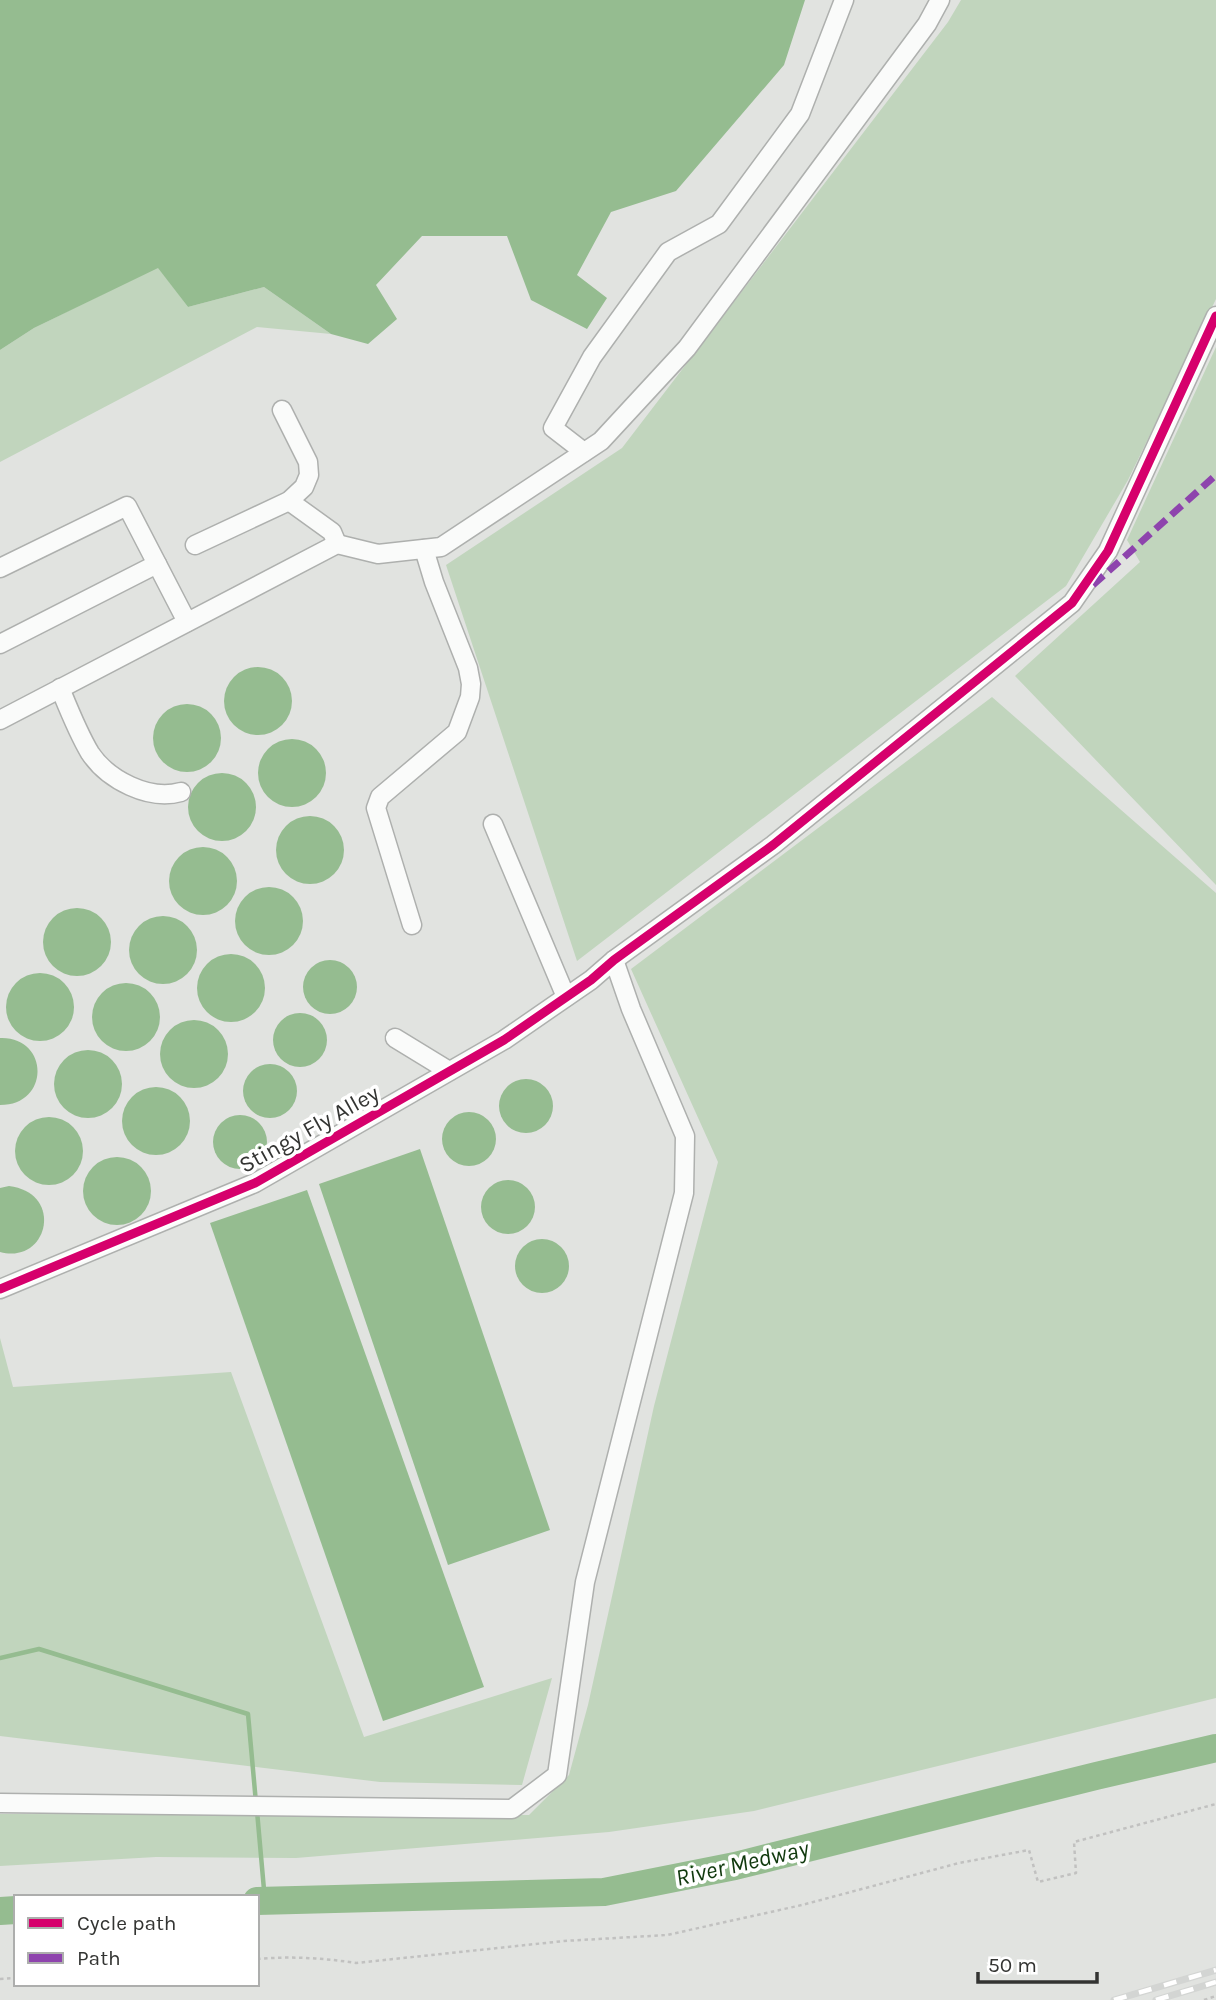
<svg xmlns="http://www.w3.org/2000/svg" width="1216" height="2000" viewBox="0 0 1216 2000" font-family="Karla,sans-serif">
<style>
.green{fill:#c1d5bd}
.water{fill:#95bc90}
.lines{fill:none;stroke-linecap:round;stroke-linejoin:round}
.stream{stroke:#95bc90;stroke-width:4.5}
.river{stroke:#95bc90;stroke-width:28}
.minor-casing{stroke:#aeb0ae;stroke-width:21}
.path{stroke:#c1c1c0;stroke-width:2.5;stroke-dasharray:3.5 3.5;stroke-linecap:butt}
.minor{stroke:#fafbfa;stroke-width:18}
.rail-casing{stroke:#d3d5d3;stroke-width:7}
.rail{stroke:#fff;stroke-width:4.5;stroke-dasharray:13;stroke-linecap:butt}
.quiet{stroke:#8e44ad;stroke-width:7;stroke-dasharray:14 7;stroke-linecap:butt}
.cycleway-casing{stroke:#fff;stroke-width:13}
.cycleway{stroke:#d6006c;stroke-width:9}
.labels{text-anchor:middle;dominant-baseline:central;stroke-width:7;stroke-linejoin:round;paint-order:stroke}
.street-label{font-size:23px;fill:#333432;stroke:#fff}
.water-label{font-size:24px;font-style:italic;fill:#11390e;stroke:#fff}
</style>
<rect width="100%" height="100%" fill="#e1e3e0"/>
<!-- green -->
<g class="green">
<polygon points="961,0 1216,0 1216,299 1128,480 1066,586 577,961 446,565 622,448 948,22"/>
<polygon points="158,267 188,307 264,287 331,334 257,327 0,462 0,350 34,328"/>
<polygon points="1216,347 1216,885 1015,676 1140,562 1127,540"/>
<polygon points="992,697 1216,893 1216,1698 754,1811 609,1832 296,1858 156,1857 0,1866 0,1814 529,1815 569,1775 588,1705 654,1406 718,1162 631,969"/>
<polygon points="0,1338 13,1387 231,1372 364,1737 552,1678 522,1785 380,1782 0,1736"/>
</g>
<!-- water -->
<g class="water">
<polygon points="0,0 805,0 784,65 676,191 611,212 577,275 607,298 587,329 531,300 507,236 422,236 376,285 397,319 368,344 331,334 264,287 188,307 158,268 34,328 0,350"/>
<circle cx="258" cy="701" r="34"/>
<circle cx="187" cy="738" r="34"/>
<circle cx="292" cy="773" r="34"/>
<circle cx="222" cy="807" r="34"/>
<circle cx="310" cy="850" r="34"/>
<circle cx="203" cy="881" r="34"/>
<circle cx="269" cy="921" r="34"/>
<circle cx="77" cy="942" r="34"/>
<circle cx="163" cy="950" r="34"/>
<circle cx="231" cy="988" r="34"/>
<circle cx="330" cy="987" r="27"/>
<circle cx="40" cy="1007" r="34"/>
<circle cx="126" cy="1017" r="34"/>
<circle cx="300" cy="1040" r="27"/>
<circle cx="194" cy="1054" r="34"/>
<path d="M0 1038C49 1036 51 1105 0 1105Z"/>
<circle cx="88" cy="1084" r="34"/>
<circle cx="270" cy="1091" r="27"/>
<circle cx="526" cy="1106" r="27"/>
<circle cx="156" cy="1121" r="34"/>
<circle cx="469" cy="1139" r="27"/>
<circle cx="240" cy="1142" r="27"/>
<circle cx="49" cy="1151" r="34"/>
<polygon points="420,1149 550,1530 448,1565 319,1184"/>
<circle cx="117" cy="1191" r="34"/>
<circle cx="508" cy="1207" r="27"/>
<path d="M9 1186C65 1193 48 1265 0 1252V1188Z"/>
<polygon points="307,1190 484,1687 383,1721 210,1223"/>
<circle cx="542" cy="1266" r="27"/>
</g>
<g class="lines">
<!-- stream -->
<g class="stream">
<polyline points="0,1658 39,1649 248,1714 256,1803"/>
<polyline points="257,1811 265,1901"/>
</g>
<!-- river -->
<g class="river">
<polyline points="257,1901 604,1892 735,1866 1096,1776 1216,1748"/>
<polyline points="0,1911 16,1910"/>
</g>
<defs>
<g id="minor">
<polyline points="584,452 553,428 592,357 668,252 719,224 800,114 844,0"/>
<polyline points="289,501 332,532 337,544"/>
<polyline points="195,545 289,501 304,487 309,475 308,462 282,410"/>
<polyline points="0,568 127,506 187,622"/>
<polyline points="0,644 157,564"/>
<path d="M60 688C69 710 78 733 90 753 108 780 149 801 181 792"/>
<polyline points="0,720 337,544 378,554 441,547 601,441 687,348 927,24 940,0"/>
<polyline points="493,824 566,997"/>
<polyline points="412,925 376,808 380,797 457,732 470,697 471,684 468,668 434,582 424,549"/>
<polyline points="395,1038 449,1071"/>
<polyline points="0,1289 255,1183 504,1040 591,980 614,960 773,845 1072,603 1108,551 1216,316"/>
<polyline points="0,1803 512,1809 557,1775 585,1582 684,1193 685,1136 631,1009 614,960"/>
</g>
</defs>
<!-- minor casing -->
<use href="#minor" class="minor-casing"/>
<!-- path -->
<g class="path">
<path d="M257 1959C291 1956 323 1958 356 1963L564 1941 667 1935 802 1905 959 1863 1029 1850 1038 1882 1076 1873 1074 1842 1216 1804"/>
<polyline points="0,1979 16,1978"/>
<polyline points="1204,2000 1216,1996"/>
</g>
<!-- minor -->
<use href="#minor" class="minor"/>
<defs>
<g id="rail">
<polyline points="1114,2000 1216,1970"/>
<polyline points="1156,2000 1216,1982"/>
</g>
</defs>
<!-- rail casing -->
<use href="#rail" class="rail-casing"/>
<!-- rail -->
<use href="#rail" class="rail"/>
<!-- quiet -->
<polyline class="quiet" points="1093,585 1216,475"/>
<defs>
<polyline id="cycleway" points="0,1289 255,1183 504,1040 591,980 614,960 773,845 1072,603 1108,551 1216,316"/>
</defs>
<!-- cycleway casing -->
<use href="#cycleway" class="cycleway-casing"/>
<!-- cycleway -->
<use href="#cycleway" class="cycleway"/>
</g>
<g class="labels">
<!-- street labels -->
<g class="street-label">
<text transform="translate(309 1129) rotate(-29)">Stingy Fly Alley</text>
</g>
<!-- water labels -->
<g class="water-label">
<text transform="translate(742 1863) rotate(-13)">River Medway</text>
</g>
</g>
<!-- legend -->
<rect x="14" y="1895" width="245" height="91" fill="#ffffff" stroke="#adaead" stroke-width="2"/>
<rect x="28" y="1918" width="35" height="10" fill="#d6006c" stroke="#adaead" stroke-width="2"/>
<text x="77" y="1930" font-size="21" fill="#333432">Cycle path</text>
<rect x="28" y="1953" width="35" height="10" fill="#8e44ad" stroke="#adaead" stroke-width="2"/>
<text x="77" y="1965" font-size="21" fill="#333432">Path</text>
<!-- scale -->
<path d="M978 1972v10h119v-10" fill="none" stroke="#333432" stroke-width="3.5"/>
<text x="988" y="1972" font-size="21" fill="#333432" stroke="#ffffff" stroke-width="5" paint-order="stroke">50 m</text>
</svg>
